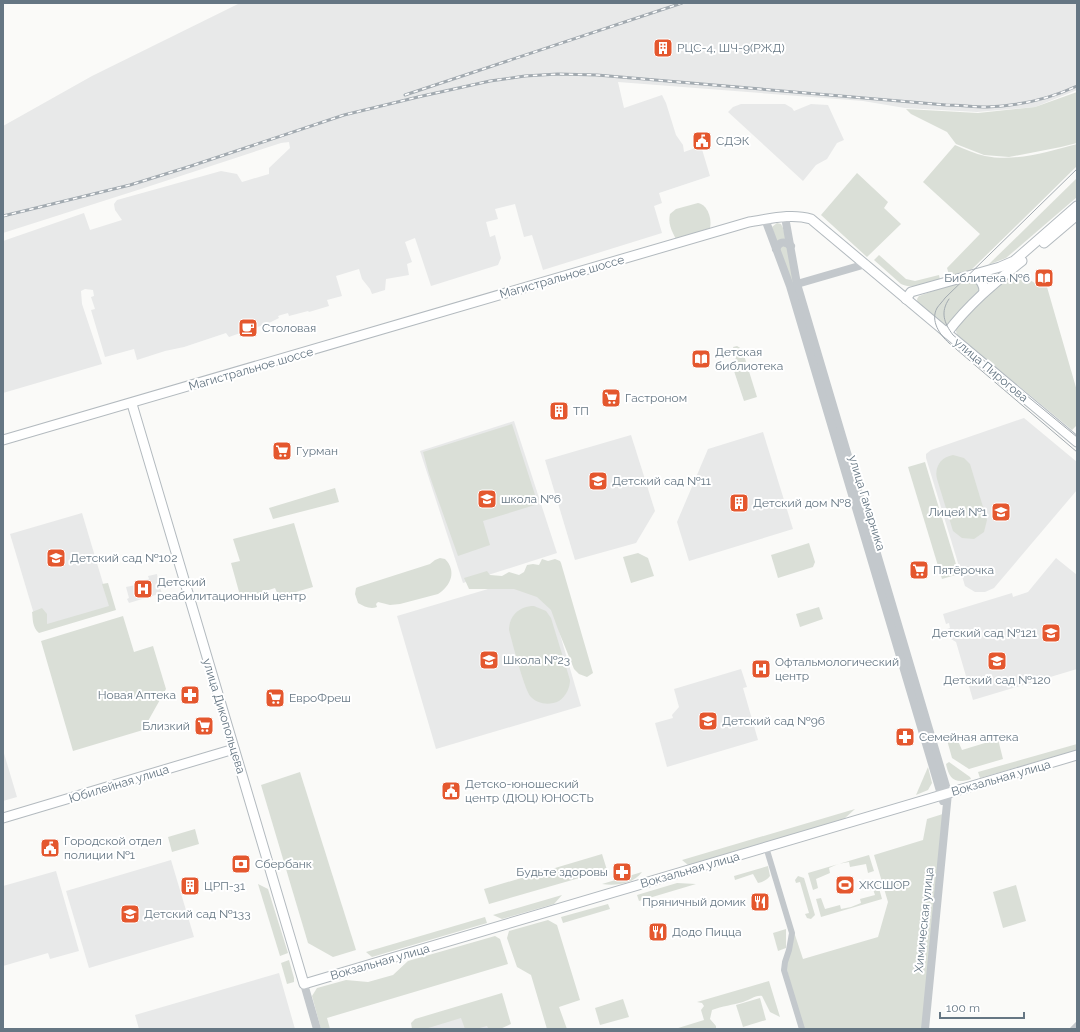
<svg xmlns="http://www.w3.org/2000/svg" width="1080" height="1032" viewBox="0 0 1080 1032" font-family="Raleway,sans-serif">
<style>
.built{fill:#e8e9e9}
.green{fill:#dadfd7}
.lines{fill:none;stroke-linecap:round;stroke-linejoin:round}
.secondary-casing{stroke:#b3babf;stroke-width:11}
.minor{stroke:#c3c8cc;stroke-width:6}
.tertiary{stroke:#c3c8cc;stroke-width:8}
.secondary{stroke:#fff;stroke-width:9}
.tram{stroke:#a2aab0;stroke-width:1}
.rail-casing{stroke:#a2aab0;stroke-width:3}
.rail{stroke:#fff;stroke-width:1.5;stroke-dasharray:4.5;stroke-linecap:butt}
.labels{text-anchor:middle;dominant-baseline:central;stroke-width:4;stroke-linejoin:round;paint-order:stroke}
.poi-label{font-size:12px;fill:#657683;stroke:#fff;text-anchor:start}
.street-label{font-size:12px;fill:#657683;stroke:#fff}
</style>
<rect width="100%" height="100%" fill="#fafaf8"/>
<!-- built -->
<g class="built">
<polygon points="240,3 1077,3 1077,90 1035,107 977,112 905,108 863,101 618,82 624,108 662,95 666,103 676,135 683,145 684,152 701,146 710,176 659,193 662,203 654,206 662,233 543,270 532,235 524,237 515,204 495,209 498,219 486,222 490,237 495,235 501,258 498,265 431,286 415,238 405,242 412,262 407,264 409,275 386,279 385,290 372,294 370,289 362,279 359,269 336,276 342,296 327,300 329,306 309,312 308,311 289,316 288,313 281,315 278,316 279,318 269,323 229,337 226,333 184,347 165,351 137,360 134,349 105,357 91,310 95,309 91,297 94,296 93,290 85,289 81,291 82,304 102,364 3,393 3,241 84,213 90,230 122,220 115,210 114,204 117,200 221,171 237,174 242,182 269,174 269,168 290,148 289,142 281,143 144,188 3,233 3,126 92,76"/>
<polygon points="741,104 785,104 792,108 794,111 811,104 828,105 844,140 837,143 827,159 816,165 803,181 728,112 733,107"/>
<polygon points="1024,418 1077,462 1077,490 994,588 985,592 975,592 965,586 926,458 926,454 931,450"/>
<polygon points="514,421 557,553 463,583 420,451"/>
<polygon points="763,432 793,529 689,561 677,522 708,449"/>
<polygon points="631,435 655,511 636,543 575,560 545,460"/>
<polygon points="82,513 111,610 39,631 10,534"/>
<polygon points="1056,558 1077,575 1077,669 973,700 956,642 951,639 947,629 950,628 949,623 946,624 943,614 1012,593 1013,597 1028,592"/>
<polygon points="542,573 581,706 436,749 397,616"/>
<polygon points="157,574 158,580 157,581 162,593 129,603 127,599 129,598 126,587 145,583 144,580 149,579 148,576"/>
<polygon points="741,669 747,687 743,688 758,740 667,767 655,723 673,718 672,715 679,707 674,689"/>
<polygon points="3,750 17,797 3,801"/>
<polygon points="171,860 194,937 89,968 66,891"/>
<polygon points="56,871 79,951 50,959 48,953 3,966 3,886"/>
<polygon points="279,973 295,1029 139,1029 135,1015"/>
<polygon points="483,1011 488,1029 421,1029"/>
</g>
<!-- green -->
<g class="green">
<polygon points="1077,92 1077,143 1061,147 1009,157 984,155 956,144 947,132 911,114 906,109 978,113 1035,107"/>
<path d="M1077 144V166L967 274 950 278 947 268 980 234 923 182 955 145C965 149 975 154 985 156 1015 162 1047 152 1077 144Z"/>
<polygon points="857,173 888,202 884,208 901,224 867,257 821,215"/>
<polygon points="1077,178 1077,197 1006,258 988,265"/>
<path d="M698 203C708 205 712 219 710 228L676 239C671 230 668 223 670 214L676 209Z"/>
<polygon points="777,223 781,224 783,228 840,438 772,227"/>
<path d="M879 255 906 279 915 281 939 275 940 280C927 283 913 290 901 284L874 260Z"/>
<polygon points="1016,272 1040,286 1047,287 1077,391 1077,425 1072,430 957,335 955,327 961,319 1012,273"/>
<polygon points="971,281 974,282 979,286 978,292 951,323 947,325 942,325 918,305 917,299 919,296 958,282"/>
<polygon points="737,346 742,349 757,397 744,401 733,368 736,357 733,347"/>
<polygon points="512,424 538,504 483,521 490,545 458,556 429,474 423,452"/>
<path d="M953 455 964 458 970 464 987 520 984 532 974 539 962 538 953 531 937 479C934 467 941 457 953 455Z"/>
<polygon points="925,462 959,574 942,579 908,467"/>
<polygon points="335,488 339,502 273,519 269,508"/>
<polygon points="294,523 313,587 279,597 275,588 241,599 231,563 240,561 233,539"/>
<polygon points="809,543 815,562 813,567 778,578 771,555"/>
<polygon points="638,553 648,558 654,576 631,583 623,557"/>
<path d="M440 558 445 559C457 571 451 586 438 594L400 604 390 605 378 602 376 604 377 607C370 610 364 606 358 603L355 594 356 588 358 587 430 564 435 560Z"/>
<polygon points="542,559 548,561 555,559 560,561 561,563 593,673 587,677 579,674 574,669 559,632 551,610 537,597 514,589 469,589 464,578 487,571 490,575 502,576 509,572 519,575 524,572 527,565 533,564 539,565"/>
<path d="M108 583 116 610 39 633C32 627 33 619 32 612L42 608 47 614V624L109 606 102 584Z"/>
<path d="M534 606 546 611 551 618 570 680C570 688 566 696 559 701 549 706 537 704 530 696 524 688 512 642 509 630 509 616 519 606 534 606Z"/>
<polygon points="819,607 823,619 800,627 796,614"/>
<polygon points="123,616 134,652 153,646 166,689 143,730 73,751 41,641"/>
<polygon points="961,736 962,740 958,741 962,750 998,739 1003,759 969,769 952,758 947,740"/>
<polygon points="1077,744 1077,750 980,778 978,772"/>
<path d="M949 762 970 777 971 779C956 784 949 780 946 764Z"/>
<polygon points="928,767 932,783 928,790 916,795"/>
<polygon points="300,772 356,950 333,957 308,943 261,785"/>
<polygon points="855,809 844,819 688,865 682,860"/>
<polygon points="946,813 925,1029 802,1029 785,962 794,932 803,959 878,937 888,902 874,855 923,840 927,819"/>
<polygon points="195,829 199,844 172,852 168,837"/>
<polygon points="602,854 607,870 489,904 484,889"/>
<polygon points="869,855 874,871 868,873 866,864 850,867 849,862 838,864 829,868 830,873 816,879 818,888 813,890 808,873"/>
<path d="M768 866 770 876C767 880 763 882 758 883L753 874 735 880 734 876Z"/>
<path d="M642 872C633 884 616 886 602 884Z"/>
<polygon points="798,876 804,878 815,915 811,919 807,918 805,914 809,913 800,882 796,883 795,880"/>
<polygon points="877,881 882,899 821,917 816,899 821,898 825,909 840,905 841,909 851,907 861,903 860,899 875,895 871,883"/>
<polygon points="677,883 696,884 639,901 637,895"/>
<polygon points="258,884 268,889 288,953 280,956"/>
<polygon points="1016,885 1026,921 1003,928 993,892"/>
<polygon points="562,895 554,904 502,919 493,915"/>
<polygon points="608,904 610,909 563,923 561,917"/>
<polygon points="485,917 487,923 372,957 366,952"/>
<polygon points="548,920 557,925 580,1000 559,1007 567,1029 547,1029 531,975 517,967 507,938 509,931"/>
<polygon points="786,929 786,948 778,951 773,933"/>
<polygon points="495,936 500,939 508,964 327,1018 330,1029 321,1029 312,996 317,988 346,980 368,982 393,975 408,961"/>
<polygon points="289,960 294,978 294,982 287,984 281,963"/>
<path d="M769 981 780 1017 770 1012 762 996C755 995 750 1000 743 1002 733 1005 722 1006 712 1010L710 1019 716 1026V1029H675L704 1020 701 1010 704 1006 702 1003 697 1002Z"/>
<polygon points="502,993 511,1024 500,1029 488,1029 487,1026 476,1029 465,1029 461,1018 425,1029 412,1029 411,1023 415,1019"/>
<polygon points="760,998 766,1020 743,1027 736,1005"/>
<polygon points="623,999 629,1017 600,1025 595,1008"/>
</g>
<g class="lines">
<defs>
<g id="secondary">
<polyline points="1044,243 1077,215"/>
<path d="M973 275C981 280 984 284 984 292"/>
<polyline points="906,299 911,292 1000,267 1014,261 1077,206"/>
<path d="M947 333C968 305 994 283 1022 261"/>
<polyline points="132,404 304,984 1077,755"/>
<path d="M3 440 749 222C770 219 791 213 811 219L1077 442"/>
<polyline points="3,818 234,749"/>
</g>
</defs>
<!-- secondary casing -->
<use href="#secondary" class="secondary-casing"/>
<!-- minor -->
<g class="minor">
<polyline points="766,847 792,933 789,950 785,962 784,970 802,1029"/>
<polyline points="1073,1029 1077,1025"/>
</g>
<!-- tertiary -->
<g class="tertiary">
<polyline points="785,217 797,284 948,793 925,1029"/>
<polyline points="765,219 790,286 943,801"/>
<path d="M776 249C779 242 784 240 791 246"/>
<polyline points="797,284 866,264"/>
<polyline points="304,984 317,1029"/>
</g>
<!-- secondary -->
<use href="#secondary" class="secondary"/>
<!-- tram -->
<g class="tram">
<path d="M1077 169 945 298C943 301 939 305 937 308 930 321 940 335 949 343L1077 452"/>
<path d="M949 299C940 312 944 323 953 335L1077 437"/>
</g>
<defs>
<g id="rail">
<polyline points="405,95 682,3"/>
<path d="M3 216 130 185 188 167 344 115 418 97 490 81 525 76 558 74 597 75 946 105C960 105 973 107 987 107 1018 106 1049 99 1077 86"/>
</g>
</defs>
<!-- rail casing -->
<use href="#rail" class="rail-casing"/>
<!-- rail -->
<use href="#rail" class="rail"/>
</g>
<!-- icons -->
<defs>
<symbol id="building-square" viewBox="-11 -11 22 22"><rect x="-9" y="-9" width="18" height="18" rx="4" fill="#e4572e" stroke="#fff"/><path d="M-4-6H4V6H1V3H-1V6H-4ZM-2.5-4.3h1.7v1.8h-1.7ZM.8-4.3h1.7v1.8H.8ZM-2.5-1h1.7V.8h-1.7ZM.8-1h1.7V.8H.8Z" fill="#fff"/></symbol>
<symbol id="civic-square" viewBox="-11 -11 22 22"><rect x="-9" y="-9" width="18" height="18" rx="4" fill="#e4572e" stroke="#fff"/><path d="M-.6-6.5H3V-4.5H.6V-3L4-1V1h2V6H-6V1h2V-1L-.6-3ZM-1.2 2.5V6h2.4V2.5Z" fill="#fff"/></symbol>
<symbol id="library-square" viewBox="-11 -11 22 22"><rect x="-9" y="-9" width="18" height="18" rx="4" fill="#e4572e" stroke="#fff"/><path d="M-6-4Q-3-5.5-.7-3.5V5Q-3 3-6 4ZM6-4Q3-5.5 .7-3.5V5Q3 3 6 4Z" fill="#fff"/></symbol>
<symbol id="cafe-square" viewBox="-11 -11 22 22"><rect x="-9" y="-9" width="18" height="18" rx="4" fill="#e4572e" stroke="#fff"/><path d="M-5.5-4.5H6V0H3Q3 3.5 0 3.5H-2.5Q-5.5 3.5-5.5 0ZM3-3.2v2h1.7v-2ZM-6 4.5H4V6H-6Z" fill="#fff"/></symbol>
<symbol id="supermarket-square" viewBox="-11 -11 22 22"><rect x="-9" y="-9" width="18" height="18" rx="4" fill="#e4572e" stroke="#fff"/><path d="M-6-5.5h2.5l.6 2H6L4.5 2H-2.5L-4.4-4H-6ZM-1.5 3.2a1.3 1.3 0 1 0 .1 0ZM3 3.2a1.3 1.3 0 1 0 .1 0Z" fill="#fff"/></symbol>
<symbol id="school-square" viewBox="-11 -11 22 22"><rect x="-9" y="-9" width="18" height="18" rx="4" fill="#e4572e" stroke="#fff"/><path d="M0-5L7-2L0 1L-7-2ZM-4 1L0 2.5L4 1V4Q0 6-4 4Z" fill="#fff"/></symbol>
<symbol id="hospital-square" viewBox="-11 -11 22 22"><rect x="-9" y="-9" width="18" height="18" rx="4" fill="#e4572e" stroke="#fff"/><path d="M-5-5h3v3.5h4V-5h3V5h-3V1.5h-4V5h-3Z" fill="#fff"/></symbol>
<symbol id="pharmacy-square" viewBox="-11 -11 22 22"><rect x="-9" y="-9" width="18" height="18" rx="4" fill="#e4572e" stroke="#fff"/><path d="M-2-6h4v4h4v4h-4v4h-4v-4h-4v-4h4Z" fill="#fff"/></symbol>
<symbol id="bank-square" viewBox="-11 -11 22 22"><rect x="-9" y="-9" width="18" height="18" rx="4" fill="#e4572e" stroke="#fff"/><path d="M-6-4H6V4H-6ZM0-2.3a2.3 2.3 0 1 0 0 4.6a2.3 2.3 0 1 0 0-4.6Z" fill="#fff"/></symbol>
<symbol id="stadium-square" viewBox="-11 -11 22 22"><rect x="-9" y="-9" width="18" height="18" rx="4" fill="#e4572e" stroke="#fff"/><path d="M0-5a6.5 5 0 1 0 0 10a6.5 5 0 1 0 0-10ZM-3.5-1.8h7v3.6h-7Z" fill="#fff"/></symbol>
<symbol id="restaurant-square" viewBox="-11 -11 22 22"><rect x="-9" y="-9" width="18" height="18" rx="4" fill="#e4572e" stroke="#fff"/><path d="M-5-6h1v4h1v-4h1v4h1v-4h1v5L-1.5 .5V6h-2V.5L-5-1ZM5-6V6H3V1.5H1.5Q1.5-4 5-6Z" fill="#fff"/></symbol>
</defs>
<g fill-rule="evenodd">
<use href="#building-square" x="652" y="37" width="22" height="22"/>
<use href="#civic-square" x="691" y="130" width="22" height="22"/>
<use href="#library-square" x="1033" y="267" width="22" height="22"/>
<use href="#cafe-square" x="237" y="317" width="22" height="22"/>
<use href="#library-square" x="690" y="348" width="22" height="22"/>
<use href="#supermarket-square" x="600" y="387" width="22" height="22"/>
<use href="#building-square" x="548" y="400" width="22" height="22"/>
<use href="#supermarket-square" x="271" y="440" width="22" height="22"/>
<use href="#school-square" x="587" y="470" width="22" height="22"/>
<use href="#school-square" x="476" y="488" width="22" height="22"/>
<use href="#building-square" x="728" y="492" width="22" height="22"/>
<use href="#school-square" x="990" y="501" width="22" height="22"/>
<use href="#school-square" x="45" y="547" width="22" height="22"/>
<use href="#supermarket-square" x="908" y="559" width="22" height="22"/>
<use href="#hospital-square" x="132" y="578" width="22" height="22"/>
<use href="#school-square" x="1040" y="622" width="22" height="22"/>
<use href="#school-square" x="478" y="649" width="22" height="22"/>
<use href="#school-square" x="986" y="650" width="22" height="22"/>
<use href="#hospital-square" x="750" y="658" width="22" height="22"/>
<use href="#pharmacy-square" x="179" y="684" width="22" height="22"/>
<use href="#supermarket-square" x="264" y="687" width="22" height="22"/>
<use href="#school-square" x="697" y="710" width="22" height="22"/>
<use href="#supermarket-square" x="193" y="715" width="22" height="22"/>
<use href="#pharmacy-square" x="894" y="726" width="22" height="22"/>
<use href="#civic-square" x="440" y="780" width="22" height="22"/>
<use href="#civic-square" x="39" y="837" width="22" height="22"/>
<use href="#bank-square" x="230" y="853" width="22" height="22"/>
<use href="#pharmacy-square" x="611" y="861" width="22" height="22"/>
<use href="#stadium-square" x="834" y="874" width="22" height="22"/>
<use href="#building-square" x="179" y="875" width="22" height="22"/>
<use href="#restaurant-square" x="749" y="891" width="22" height="22"/>
<use href="#school-square" x="119" y="903" width="22" height="22"/>
<use href="#restaurant-square" x="647" y="921" width="22" height="22"/>
</g>
<g class="labels">
<!-- poi labels -->
<g class="poi-label">
<text x="677" y="48">РЦС-4, ШЧ-9(РЖД)</text>
<text x="716" y="141">СДЭК</text>
<text x="1030" y="278" text-anchor="end">Библитека №6</text>
<text x="262" y="328">Столовая</text>
<text x="715" y="352">Детская<tspan x="715" dy="14">библиотека</tspan></text>
<text x="625" y="398">Гастроном</text>
<text x="573" y="411">ТП</text>
<text x="296" y="451">Гурман</text>
<text x="612" y="481">Детский сад №11</text>
<text x="501" y="499">школа №6</text>
<text x="753" y="503">Детский дом №8</text>
<text x="987" y="512" text-anchor="end">Лицей №1</text>
<text x="70" y="558">Детский сад №102</text>
<text x="933" y="570">Пятёрочка</text>
<text x="157" y="582">Детский<tspan x="157" dy="14">реабилитационный центр</tspan></text>
<text x="1037" y="633" text-anchor="end">Детский сад №121</text>
<text x="503" y="660">Школа №23</text>
<text x="775" y="662">Офтальмологический<tspan x="775" dy="14">центр</tspan></text>
<text x="997" y="680" text-anchor="middle">Детский сад №120</text>
<text x="176" y="695" text-anchor="end">Новая Аптека</text>
<text x="289" y="698">ЕвроФреш</text>
<text x="722" y="721">Детский сад №96</text>
<text x="190" y="726" text-anchor="end">Близкий</text>
<text x="919" y="737">Семейная аптека</text>
<text x="465" y="784">Детско-юношеский<tspan x="465" dy="14">центр (ДЮЦ) ЮНОСТЬ</tspan></text>
<text x="64" y="841">Городской отдел<tspan x="64" dy="14">полиции №1</tspan></text>
<text x="255" y="864">Сбербанк</text>
<text x="608" y="872" text-anchor="end">Будьте здоровы</text>
<text x="859" y="885">ХКСШОР</text>
<text x="204" y="886">ЦРП-31</text>
<text x="746" y="902" text-anchor="end">Пряничный домик</text>
<text x="144" y="914">Детский сад №133</text>
<text x="672" y="932">Додо Пицца</text>
</g>
<!-- street labels -->
<g class="street-label">
<text transform="translate(562 277) rotate(-16)">Магистральное шоссе</text>
<text transform="translate(251 369) rotate(-16)">Магистральное шоссе</text>
<text transform="translate(991 370) rotate(40)">улица Пирогова</text>
<text transform="translate(867 503) rotate(73)">улица Гамарника</text>
<text transform="translate(224 716) rotate(73)">улица Дикопольцева</text>
<text transform="translate(1001 778) rotate(-16)">Вокзальная улица</text>
<text transform="translate(119 784) rotate(-17)">Юбилейная улица</text>
<text transform="translate(690 870) rotate(-16)">Вокзальная улица</text>
<text transform="translate(924 920) rotate(-84)">Химическая улица</text>
<text transform="translate(380 962) rotate(-16)">Вокзальная улица</text>
</g>
</g>
<!-- border -->
<rect width="1080" height="1032" fill="none" stroke="#657683" stroke-width="8"/>
<!-- scale -->
<path d="M940 1012v6h84v-6" fill="none" stroke="#657683" stroke-width="2"/>
<text x="946" y="1012" font-size="12" fill="#657683" stroke="#ffffff" stroke-width="3" paint-order="stroke">100 m</text>
</svg>
